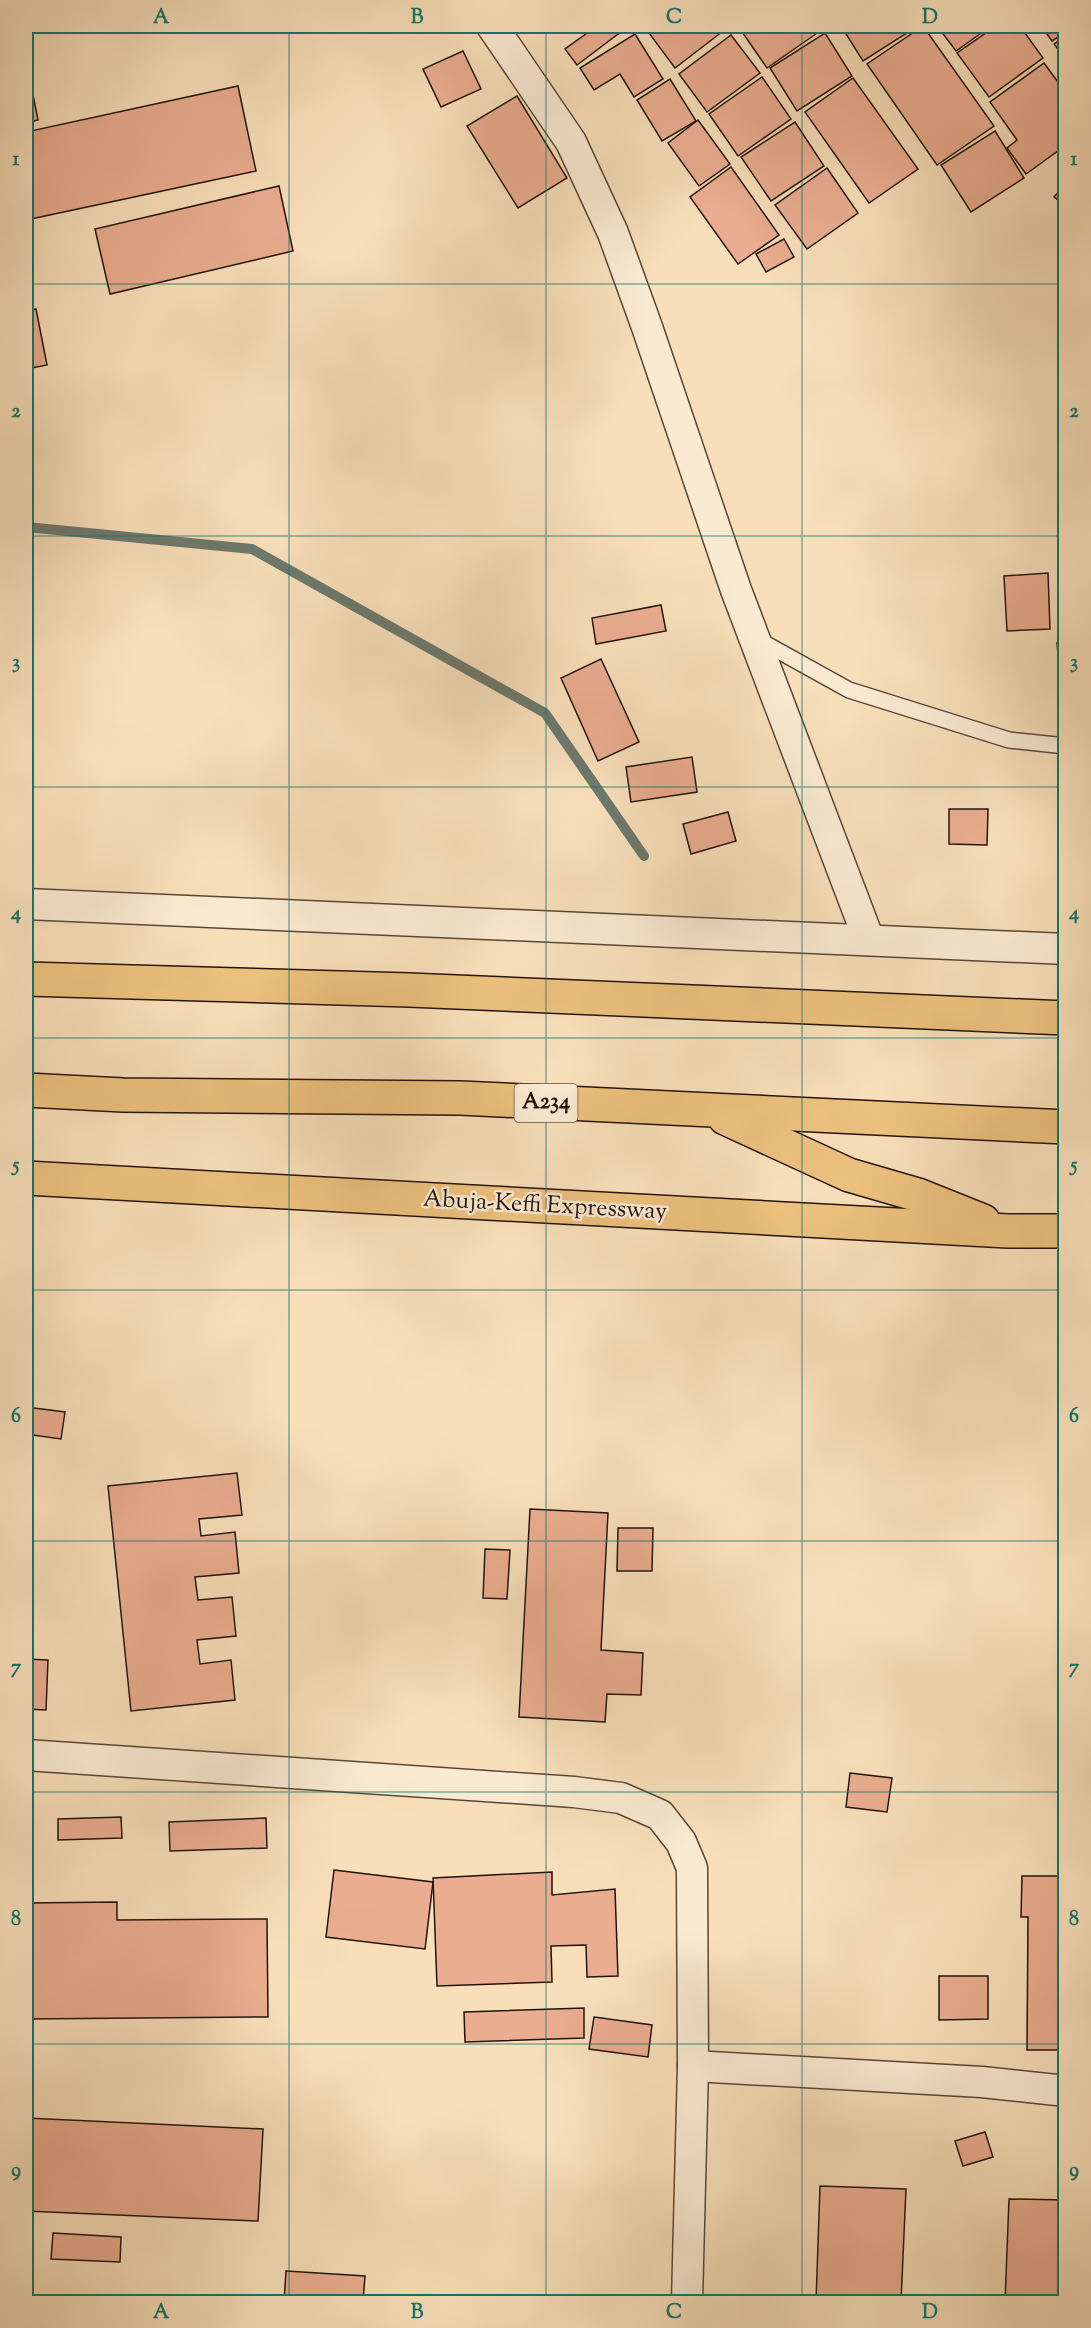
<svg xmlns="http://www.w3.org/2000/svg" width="1091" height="2328" viewBox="0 0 1091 2328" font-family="'Sorts Mill Goudy',serif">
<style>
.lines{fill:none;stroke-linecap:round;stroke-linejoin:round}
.stream{stroke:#6c796d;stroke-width:10}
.building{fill:#eaad90;stroke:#22140d;stroke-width:1.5}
.lane-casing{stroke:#584738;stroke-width:18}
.street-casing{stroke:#584738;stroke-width:33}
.highway-casing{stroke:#22140d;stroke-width:36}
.lane{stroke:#faead2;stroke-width:15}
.street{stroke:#faead2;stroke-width:30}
.highway{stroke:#ecc07d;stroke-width:33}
.grid{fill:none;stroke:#0f766e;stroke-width:1.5;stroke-opacity:0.55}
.labels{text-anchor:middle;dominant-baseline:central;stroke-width:5;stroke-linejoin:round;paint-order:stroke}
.shield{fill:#faead2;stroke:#635448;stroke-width:1.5}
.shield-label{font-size:22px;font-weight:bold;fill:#22140d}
.street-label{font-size:24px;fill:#22140d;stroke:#faead2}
.neatline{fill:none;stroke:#0f766e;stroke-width:2}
.grid-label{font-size:20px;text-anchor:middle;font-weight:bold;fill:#0f766e}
</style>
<rect width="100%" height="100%" fill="#f8dfba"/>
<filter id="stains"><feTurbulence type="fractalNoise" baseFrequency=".00333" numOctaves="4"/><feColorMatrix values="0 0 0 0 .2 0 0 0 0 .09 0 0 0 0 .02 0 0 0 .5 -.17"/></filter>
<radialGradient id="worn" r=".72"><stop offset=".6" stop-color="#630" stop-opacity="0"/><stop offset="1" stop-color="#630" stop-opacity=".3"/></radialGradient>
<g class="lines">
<!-- stream -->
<polyline class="stream" points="26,527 252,549 545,713 644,856"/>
</g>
<!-- building -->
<g class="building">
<polygon points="582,26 625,26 626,28 577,65 565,49 587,33"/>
<polygon points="650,26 725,26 727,28 675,68 646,29"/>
<polygon points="738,26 820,26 823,29 767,68"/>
<polygon points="841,26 918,26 863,61"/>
<polygon points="923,26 994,126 937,165 867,64"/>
<polygon points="937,26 991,26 956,51"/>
<polygon points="996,26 1020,26 1043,58 989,97 957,53"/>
<polygon points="1041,26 1066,26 1066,32 1052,41"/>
<polygon points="825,33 852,76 797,111 770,68"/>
<polygon points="635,34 663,79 634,97 620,74 594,90 580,68"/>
<polygon points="731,35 760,73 707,112 679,74"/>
<polygon points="1066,36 1066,60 1054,44"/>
<polygon points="463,51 481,89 441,107 423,69"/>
<polygon points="26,59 38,120 26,123"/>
<polygon points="1044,63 1066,93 1066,145 1026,174 1007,148 1017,140 990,102"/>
<polygon points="762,77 791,119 738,156 709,114"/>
<polygon points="853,78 918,169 869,203 805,112"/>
<polygon points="670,79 696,121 662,141 637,100"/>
<polygon points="238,86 256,171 26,220 26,132"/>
<polygon points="517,96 567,178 518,208 467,126"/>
<polygon points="698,120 730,164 699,186 668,143"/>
<polygon points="795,122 824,166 771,201 741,157"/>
<polygon points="995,131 1024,178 971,212 941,165"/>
<polygon points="731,167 779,235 738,264 690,197"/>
<polygon points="827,168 858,213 807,249 775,205"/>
<polygon points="1066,184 1066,206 1054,197"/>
<polygon points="279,186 293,251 110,294 95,229"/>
<polygon points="784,239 794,257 766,272 756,254"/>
<polygon points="36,309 47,365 26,369 26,311"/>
<polygon points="1048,573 1050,629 1007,631 1004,576"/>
<polygon points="661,605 666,631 596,644 592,618"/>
<polygon points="1057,643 1066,643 1066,698 1062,698"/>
<polygon points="601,659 639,742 598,761 561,678"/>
<polygon points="692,757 697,792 631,802 626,767"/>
<polygon points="949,809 988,809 987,845 949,844"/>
<polygon points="728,812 736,841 691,854 683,824"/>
<polygon points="26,1407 65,1412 61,1439 26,1434"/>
<polygon points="237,1473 242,1515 199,1519 201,1536 235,1532 239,1573 195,1577 198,1600 232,1597 236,1636 197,1640 200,1664 231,1660 235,1700 131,1711 108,1486"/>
<polygon points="530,1509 608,1513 601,1650 643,1653 641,1695 607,1694 605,1722 519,1717"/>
<polygon points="618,1528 653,1528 652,1571 617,1571"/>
<polygon points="485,1549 510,1550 507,1599 483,1598"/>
<polygon points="26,1659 48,1660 46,1710 26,1709"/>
<polygon points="850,1773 892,1778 887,1812 846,1807"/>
<polygon points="121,1817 122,1838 58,1840 58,1819"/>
<polygon points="266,1818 267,1848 170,1851 169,1822"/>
<polygon points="334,1870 433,1882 425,1949 326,1937"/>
<polygon points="552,1872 552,1895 615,1889 618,1976 587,1977 586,1945 551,1946 552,1982 437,1986 433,1878"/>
<polygon points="1022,1876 1066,1876 1066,2050 1027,2050 1028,1917 1021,1917"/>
<polygon points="117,1902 117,1920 267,1919 268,2017 26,2019 26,1903"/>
<polygon points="939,1976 988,1976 988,2019 939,2020"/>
<polygon points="584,2008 584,2038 465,2042 464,2012"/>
<polygon points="594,2017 652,2025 648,2057 589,2049"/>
<polygon points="26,2118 263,2129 258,2221 26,2211"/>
<polygon points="985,2132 993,2157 963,2166 955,2141"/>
<polygon points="820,2186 906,2189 901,2302 816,2302"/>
<polygon points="1009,2199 1066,2200 1066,2302 1005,2302"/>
<polygon points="53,2233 121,2237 120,2262 51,2259"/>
<polygon points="286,2271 365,2276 363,2302 284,2302"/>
<polygon points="26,2299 53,2300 53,2302 26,2302"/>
</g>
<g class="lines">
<defs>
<polyline id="lane" points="757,639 849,690 1009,740 1066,746"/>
<g id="street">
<polyline points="492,26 571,142 613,233 647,327 736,590 869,940"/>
<polyline points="26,904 1066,949"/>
<polyline points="26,1755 574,1792 621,1798 660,1815 681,1842 692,1868 693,2066 687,2302"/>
<polyline points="693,2066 982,2082 1066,2091"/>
</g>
<g id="highway">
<polyline points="26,979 409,990 1066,1018"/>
<polyline points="26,1090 123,1095 460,1098 1066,1127"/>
<polyline points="725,1118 849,1175 918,1195 983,1221"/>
<polyline points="26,1178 1008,1231 1066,1231"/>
</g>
</defs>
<!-- lane casing -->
<use href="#lane" class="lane-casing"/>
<!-- street casing -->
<use href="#street" class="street-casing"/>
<!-- highway casing -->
<use href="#highway" class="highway-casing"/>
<!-- lane -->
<use href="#lane" class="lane"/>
<!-- street -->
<use href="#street" class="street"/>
<!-- highway -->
<use href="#highway" class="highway"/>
</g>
<!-- grid -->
<path class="grid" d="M289 26V2302M546 26V2302M802 26V2302M26 284H1066M26 536H1066M26 787H1066M26 1038H1066M26 1290H1066M26 1541H1066M26 1792H1066M26 2044H1066"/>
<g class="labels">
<!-- shield labels -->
<rect class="shield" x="514.5" y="1084" width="63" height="38" rx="4.5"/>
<g class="shield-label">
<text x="546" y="1103">A234</text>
</g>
<!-- street labels -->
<g class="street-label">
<text transform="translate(545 1206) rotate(3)">Abuja-Keffi Expressway</text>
</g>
</g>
<!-- margin -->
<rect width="1091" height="2328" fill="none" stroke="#f8dfba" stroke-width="66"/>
<rect x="33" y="33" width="1025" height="2262" class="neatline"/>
<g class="grid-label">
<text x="161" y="23">A</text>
<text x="417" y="23">B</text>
<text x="674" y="23">C</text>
<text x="930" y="23">D</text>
<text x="16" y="165">1</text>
<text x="1074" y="165">1</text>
<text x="16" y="417">2</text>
<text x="1074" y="417">2</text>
<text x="16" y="668">3</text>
<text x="1074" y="668">3</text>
<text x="16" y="919">4</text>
<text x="1074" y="919">4</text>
<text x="16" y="1171">5</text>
<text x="1074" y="1171">5</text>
<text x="16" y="1422">6</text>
<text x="1074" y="1422">6</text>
<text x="16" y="1673">7</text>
<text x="1074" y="1673">7</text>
<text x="16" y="1925">8</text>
<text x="1074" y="1925">8</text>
<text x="16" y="2176">9</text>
<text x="1074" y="2176">9</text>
<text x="161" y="2318">A</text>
<text x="417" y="2318">B</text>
<text x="674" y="2318">C</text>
<text x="930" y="2318">D</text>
</g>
<rect width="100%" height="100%" filter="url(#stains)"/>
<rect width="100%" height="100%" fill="url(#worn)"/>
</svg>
